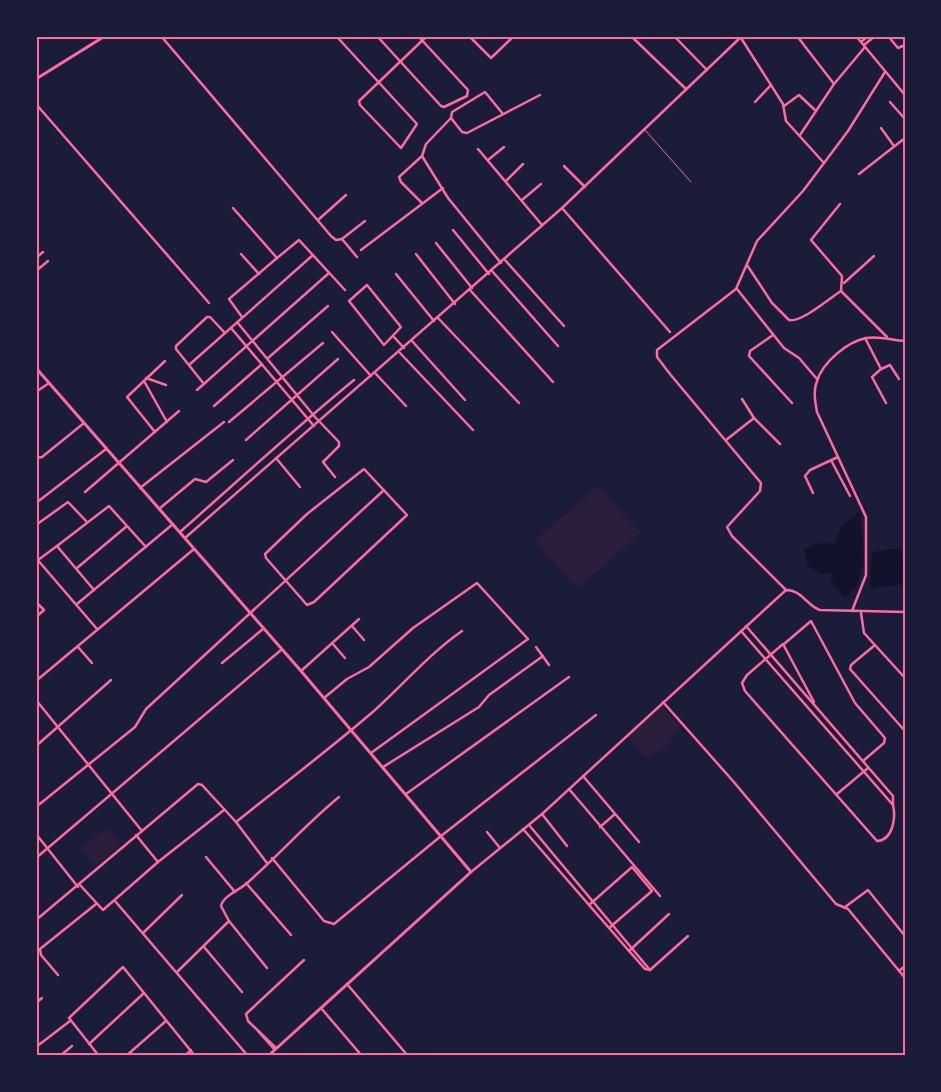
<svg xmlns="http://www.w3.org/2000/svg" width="941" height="1092" viewBox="0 0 941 1092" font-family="'Fira Sans Condensed',sans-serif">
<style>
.green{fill:#2a1e3b}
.water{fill:#12122b}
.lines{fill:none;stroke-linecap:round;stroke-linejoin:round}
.service{stroke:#ff6b9d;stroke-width:1}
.minor{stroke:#ff6b9d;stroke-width:2.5}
.tertiary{stroke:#ff6b9d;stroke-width:3}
.secondary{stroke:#ff6b9d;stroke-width:3}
.neatline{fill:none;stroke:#ff6b9d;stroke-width:2}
</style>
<rect width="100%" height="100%" fill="#1b1b3a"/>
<!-- green -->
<g class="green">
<polygon points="598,486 640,533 578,588 535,541"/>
<polygon points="662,706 680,726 665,749 645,757 627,737"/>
<polygon points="107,827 121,845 96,866 81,849"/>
</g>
<!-- water -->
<g class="water">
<polygon points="860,510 864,560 857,586 845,598 830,579 833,573 820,574 808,566 804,550 815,544 834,543 841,528"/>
<polygon points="901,548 905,584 870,588 872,552"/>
</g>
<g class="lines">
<!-- service -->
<polyline class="service" points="645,130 691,182"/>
<!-- minor -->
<g class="minor">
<polyline points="161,36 331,236 336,240 342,239 357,257"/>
<polyline points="337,36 338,38 417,124 401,148 360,105 359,101 427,36"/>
<polyline points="377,36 441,106 444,107 467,96 468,90 418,36"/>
<polyline points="469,36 491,58 514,36"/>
<polyline points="631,36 686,89"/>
<polyline points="674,36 707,70"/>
<polyline points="797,36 834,84"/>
<polyline points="856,36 905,95"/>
<polyline points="888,36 898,48 905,45"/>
<polyline points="741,38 783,104 786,121 824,163"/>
<polyline points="861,42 868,36"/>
<polyline points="864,45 875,36"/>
<polyline points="755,102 771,85"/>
<polyline points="890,102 905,119"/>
<polyline points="36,104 209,303"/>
<polyline points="784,106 799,95 816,111"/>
<polyline points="451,118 462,132 467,133 540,95"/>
<polyline points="881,128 894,146"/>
<polyline points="800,135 834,84 865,47"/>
<polyline points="478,149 542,225"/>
<polyline points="422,156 448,198 501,263"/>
<polyline points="488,160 504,147"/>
<polyline points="564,166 585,187"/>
<polyline points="859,174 905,138"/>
<polyline points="506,181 523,164"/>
<polyline points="522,200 541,184"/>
<polyline points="422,203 401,182 399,177 422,156 426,144 451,118 452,112 485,92 503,114"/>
<polyline points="233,208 277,258 299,240 345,290"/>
<polyline points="562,208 670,332"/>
<polyline points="318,220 346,195"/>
<polyline points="453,230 489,274"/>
<polyline points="342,239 365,221"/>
<polyline points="436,243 472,288"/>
<polyline points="361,250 443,188"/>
<polyline points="241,254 259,274"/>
<polyline points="416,254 455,304"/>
<polyline points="36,258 43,252"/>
<polyline points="505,260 564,326"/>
<path d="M747 265 772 303 789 320C801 323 830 298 841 291L842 276 811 240 840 204"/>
<polyline points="36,271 48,261"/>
<polyline points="492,271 558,346"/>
<polyline points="396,274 434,321"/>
<polyline points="844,283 874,256"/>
<polygon points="367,285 401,327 384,345 349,301"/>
<polyline points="737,289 784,348 799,358 817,379"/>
<polyline points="470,290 553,382"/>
<polyline points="841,291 887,337"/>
<polyline points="36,308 37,307"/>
<polyline points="242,317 229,299 277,258"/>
<polyline points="438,318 519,403"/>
<polyline points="237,322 315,417 339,442 339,446 323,462 335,477"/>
<polyline points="231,328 314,426"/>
<polyline points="332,332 371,376"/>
<polyline points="773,335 750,351 749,356 792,403"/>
<polyline points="394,337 404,348"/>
<polyline points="865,338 881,369 872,377 886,403"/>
<polyline points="412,341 465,400"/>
<polyline points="400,353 473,430"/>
<polyline points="268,358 328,306"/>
<polyline points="189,365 313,255"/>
<polyline points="881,369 890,365 899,379"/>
<polyline points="375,373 406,406"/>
<polyline points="146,378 166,385"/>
<polyline points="144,381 167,422"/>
<polyline points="204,384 176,349 176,346 207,317 210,317 225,333"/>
<polyline points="197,390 329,273"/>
<polyline points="36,392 49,383"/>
<polyline points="742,399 754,418 780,444"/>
<polyline points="214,406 262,364"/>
<polyline points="229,422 323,343"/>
<polyline points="155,432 127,397 165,361"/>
<polyline points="246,440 338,359"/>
<polyline points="726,440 754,418"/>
<polyline points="36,458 42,457 84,423"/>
<polyline points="276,458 300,487"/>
<polyline points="832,462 850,496"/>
<polygon points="364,469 407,515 314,602 307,605 266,558 265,554 307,514"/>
<polyline points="140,488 224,422"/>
<polyline points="85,492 179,411"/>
<polyline points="813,493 805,476 810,470 838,457"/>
<polyline points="36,503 106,449"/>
<polyline points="159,509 195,479 206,482 233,460"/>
<polyline points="36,525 68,502 87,522"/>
<path d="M180 532C238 481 294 429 354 380"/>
<polyline points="185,538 562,208 742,36"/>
<polyline points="36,558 97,629"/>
<polyline points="38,560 57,546"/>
<polyline points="77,568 127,526"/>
<polyline points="94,590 57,546 109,506 146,547"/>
<polyline points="786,590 732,536 727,527 760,491 761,483 670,374 657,357 657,350 736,289 757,241 803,191 848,131 885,72"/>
<polyline points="36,602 44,610 36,617"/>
<polyline points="77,604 173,524"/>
<path d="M852 611 866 575V517L817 412C815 401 813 391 817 381 823 362 847 342 866 338 880 336 891 340 905 341"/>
<polyline points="861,613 864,633 905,678"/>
<polyline points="352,626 364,640"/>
<polyline points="741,631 893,805 893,796 746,626"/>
<polyline points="332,643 345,658"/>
<polyline points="784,644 811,621 855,703 885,738 884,743 863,761"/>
<polyline points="875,645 851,665 850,669 905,731"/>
<polyline points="78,647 92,663"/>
<polyline points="536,647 549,665"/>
<polyline points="222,663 263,629"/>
<polyline points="301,671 359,619"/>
<polyline points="36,681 194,549"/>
<polyline points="324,698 347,679 369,667 413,628 477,583 528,639 371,753"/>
<polyline points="36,700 142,831"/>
<polyline points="663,702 733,781 836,904 848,909 905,978"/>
<path d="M814 702 783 644 747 675 742 683 745 691 877 841C893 840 896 818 893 805"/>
<polyline points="36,746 111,680"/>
<polyline points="383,767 479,707 489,695 543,656"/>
<polyline points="583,776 639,842"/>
<polyline points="569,789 660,896"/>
<polyline points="406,794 569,677"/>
<polyline points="837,794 868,768"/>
<polyline points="36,807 135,727 146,709 384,490"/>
<polyline points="542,814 567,846"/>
<path d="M236 822C282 785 330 749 375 710 405 683 429 654 462 631"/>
<polyline points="529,825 650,970"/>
<polyline points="600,827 615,814"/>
<polyline points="523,829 629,951 645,969 650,970"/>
<polyline points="487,832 500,848"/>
<polyline points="36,834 78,887"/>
<polyline points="136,835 158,862"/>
<polyline points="206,857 235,892"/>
<polyline points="36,858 281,650"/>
<polyline points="272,858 324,921 334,924 441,836 596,715"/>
<path d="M471 872 542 814 786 590C802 590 807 606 820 610L905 612"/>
<polyline points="246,883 291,935"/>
<polyline points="80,885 103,910 158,862 224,810"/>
<polyline points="115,901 248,1056"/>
<polyline points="589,905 632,867 652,891 609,928"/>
<polyline points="845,907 868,890 905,936"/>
<polyline points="36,920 198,784 202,785 236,822 267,863"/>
<polyline points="229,921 267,968"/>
<polyline points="143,933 182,895"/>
<polyline points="204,947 242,992"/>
<polyline points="629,951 669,914"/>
<polyline points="650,970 688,936"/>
<polyline points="899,971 905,966"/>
<path d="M177 972 229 921 221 906C223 896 239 890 246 884 278 856 306 824 339 797"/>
<polyline points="58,975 41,955 40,949 96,904"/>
<polyline points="347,984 408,1056"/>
<polyline points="36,1003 42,998"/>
<polyline points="321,1008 362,1056"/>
<polyline points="258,1031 274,1049"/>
<polyline points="89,1044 144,993"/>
<polyline points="36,1047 70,1021"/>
<polyline points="276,1048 248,1021 246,1014 304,960"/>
<polyline points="60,1056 72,1046"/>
<polyline points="99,1056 69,1018 123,967 195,1056"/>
<polyline points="126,1056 166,1021"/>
<polyline points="185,1056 191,1050"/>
</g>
<!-- tertiary -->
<polyline class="tertiary" points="36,368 301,671 471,872 268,1056"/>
<!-- secondary -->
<polyline class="secondary" points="36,79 105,36"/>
</g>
<!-- border -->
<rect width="941" height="1092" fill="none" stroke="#1b1b3a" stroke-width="75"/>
<rect x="38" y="38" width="866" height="1016" class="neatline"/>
</svg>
